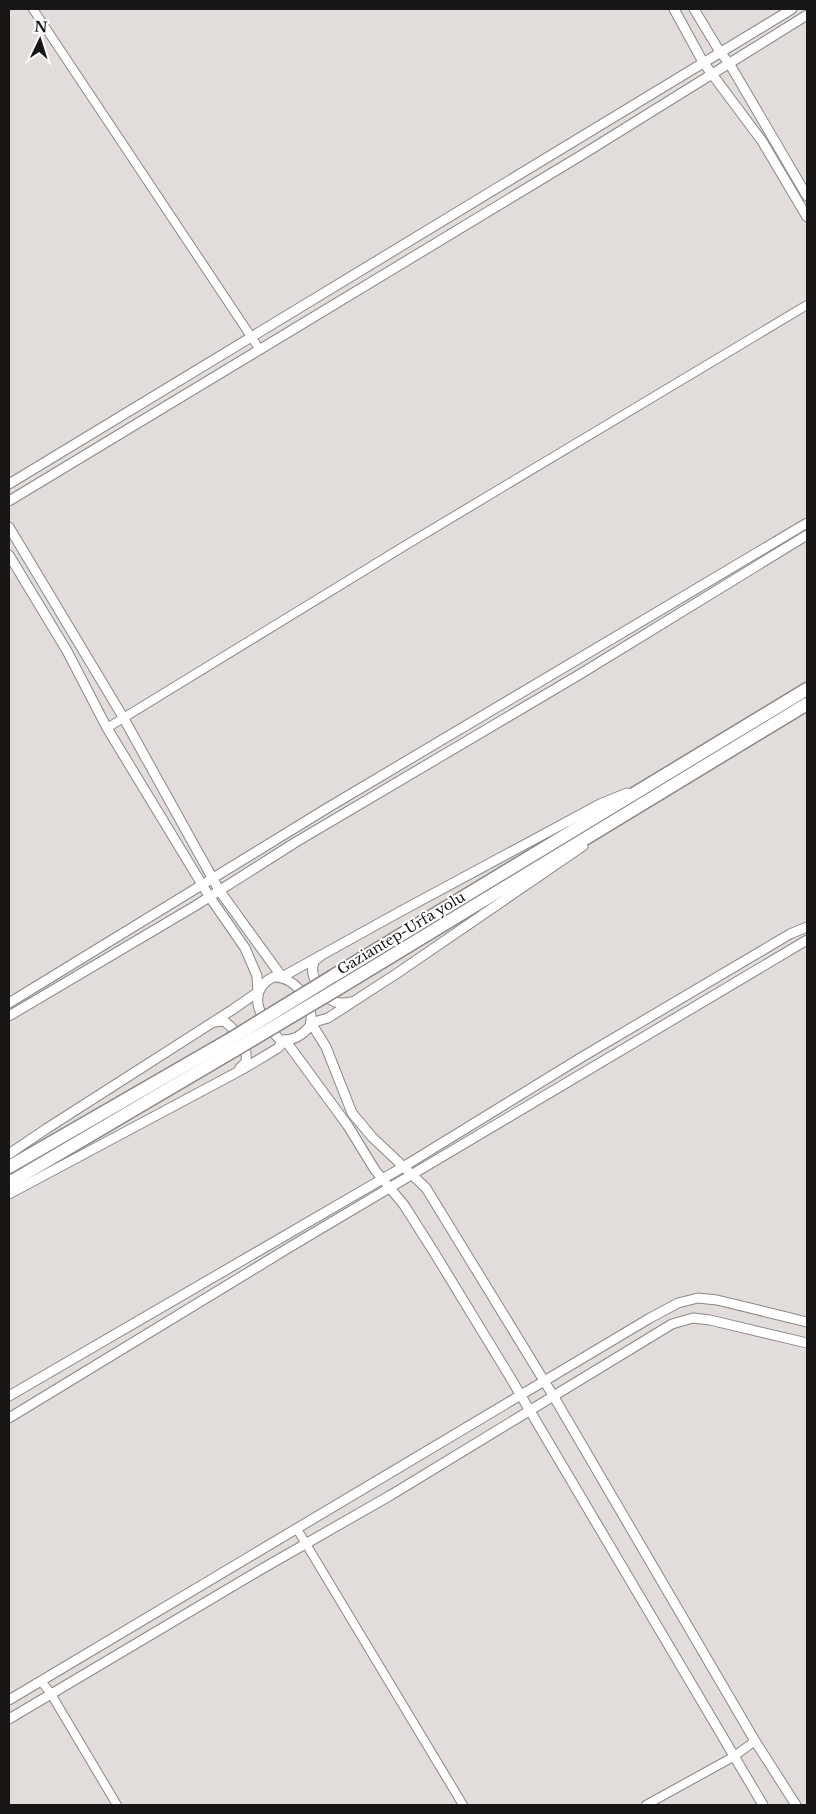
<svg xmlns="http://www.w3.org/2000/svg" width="816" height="1814" viewBox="0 0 816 1814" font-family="'Libre Baskerville',serif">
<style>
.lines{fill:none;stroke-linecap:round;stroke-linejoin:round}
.minor-casing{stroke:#8b8785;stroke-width:10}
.tertiary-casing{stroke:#8b8785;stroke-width:11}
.trunk-casing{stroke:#8b8785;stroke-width:15}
.minor{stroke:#fff;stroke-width:8}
.tertiary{stroke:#fff;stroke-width:9}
.trunk{stroke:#fff;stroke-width:12}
.trunk-bridge-casing{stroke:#8b8785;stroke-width:15;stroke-linecap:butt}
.trunk-bridge{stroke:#fff;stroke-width:12}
.labels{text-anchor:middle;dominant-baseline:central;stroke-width:4;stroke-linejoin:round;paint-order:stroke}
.street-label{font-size:14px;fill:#181615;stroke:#fff}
</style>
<rect width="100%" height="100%" fill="#e2dddb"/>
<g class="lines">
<defs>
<g id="minor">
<polyline points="33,9 260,350"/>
<polyline points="107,728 406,545 807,305"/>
<polyline points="297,1529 463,1805"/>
<polyline points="41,1681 51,1694 117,1805"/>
<polyline points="646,1805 733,1757 755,1741"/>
</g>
<g id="tertiary">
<polyline points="674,9 703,62 762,141 807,217"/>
<polyline points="694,9 720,52 729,63 807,196"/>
<polyline points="9,484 792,9"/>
<polyline points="9,501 585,153 807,15"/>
<polyline points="9,527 123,717 219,890 282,977 403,910 600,804 627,793"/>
<polyline points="9,555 67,651 107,728 209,896 245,948 257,976 258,992 232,1010 46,1129 9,1154"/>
<polyline points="583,846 396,974 328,1018 311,1023 326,1047 352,1113 372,1137 426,1188 554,1397 755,1741 796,1805"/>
<path d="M320 956C318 958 315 960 314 962 308 976 323 997 335 1002 341 1004 346 1003 351 1002"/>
<path d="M273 977C296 976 316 1005 310 1026 302 1036 292 1041 280 1040 263 1022 243 993 273 977Z"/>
<polyline points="9,1003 329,807 807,523"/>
<polyline points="9,1016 195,906 296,842 577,676 807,535"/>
<path d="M215 1022 224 1021C237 1031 248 1045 246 1062L240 1068"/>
<polyline points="9,1194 243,1069 278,1048 285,1040 348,1126 375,1170 404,1205 432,1249 510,1377 763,1805"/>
<polyline points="9,1396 403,1167 582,1057 790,934 807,927"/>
<polyline points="9,1418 295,1244 807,940"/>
<polyline points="9,1700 650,1318 678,1303 698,1298 717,1300 807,1322"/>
<polyline points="9,1719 260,1570 391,1495 672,1324 693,1318 710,1320 807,1343"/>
</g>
<g id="trunk">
<polyline points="333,976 807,689"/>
<polyline points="339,988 807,704"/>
<polyline points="9,1167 229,1040"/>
<polyline points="9,1183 235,1050"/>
</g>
</defs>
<!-- minor casing -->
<use href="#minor" class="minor-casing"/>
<!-- tertiary casing -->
<use href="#tertiary" class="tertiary-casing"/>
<!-- trunk casing -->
<use href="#trunk" class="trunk-casing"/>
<!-- minor -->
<use href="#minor" class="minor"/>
<!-- tertiary -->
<use href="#tertiary" class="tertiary"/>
<!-- trunk -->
<use href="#trunk" class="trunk"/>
<defs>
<g id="trunk-bridge">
<polyline points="229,1040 333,976"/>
<polyline points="235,1050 339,988"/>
</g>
</defs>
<!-- trunk-bridge casing -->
<use href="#trunk-bridge" class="trunk-bridge-casing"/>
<!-- trunk-bridge -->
<use href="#trunk-bridge" class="trunk-bridge"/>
</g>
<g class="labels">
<!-- street labels -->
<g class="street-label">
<text transform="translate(401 933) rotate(-31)">Gaziantep-Urfa yolu</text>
</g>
</g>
<!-- border -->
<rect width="816" height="1814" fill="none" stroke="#181615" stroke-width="20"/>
<!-- north arrow -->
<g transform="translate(40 40) rotate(4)" stroke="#ffffff" stroke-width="4" paint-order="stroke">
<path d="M0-4L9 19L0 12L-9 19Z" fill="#181615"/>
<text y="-8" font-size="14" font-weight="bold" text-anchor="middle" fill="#181615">N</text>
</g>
</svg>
